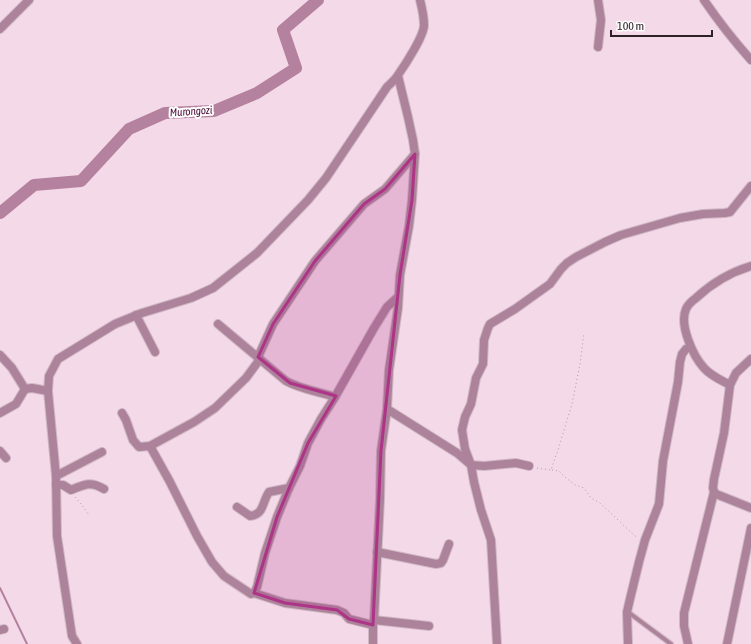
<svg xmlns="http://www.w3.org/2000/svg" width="751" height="644" viewBox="0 0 751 644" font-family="'Asap Condensed',sans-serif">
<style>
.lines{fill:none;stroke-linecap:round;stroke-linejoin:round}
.stream{stroke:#b4819f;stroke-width:2}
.river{stroke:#b4819f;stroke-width:12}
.service-casing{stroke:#d0b8c5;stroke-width:6}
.minor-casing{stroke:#d0b8c5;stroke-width:10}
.path{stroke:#b09ba7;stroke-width:1;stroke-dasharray:1 3;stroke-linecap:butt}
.service{stroke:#ad839b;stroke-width:4}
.minor{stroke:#ad839b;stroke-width:8}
.marked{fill:#ae3487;fill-opacity:0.2;stroke:#ae3487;stroke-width:3;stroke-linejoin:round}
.labels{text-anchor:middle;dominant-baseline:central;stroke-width:4;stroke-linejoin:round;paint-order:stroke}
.water-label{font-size:11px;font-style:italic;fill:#490b36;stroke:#fff}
</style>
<rect width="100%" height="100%" fill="#f4d9e8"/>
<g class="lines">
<!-- stream -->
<polyline class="stream" points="0,588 27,644"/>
<!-- river -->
<polyline class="river" points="0,213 34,185 81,181 129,129 165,113 214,111 257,93 296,68 283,30 318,0"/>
<defs>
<polyline id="service" points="628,612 671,644"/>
<g id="minor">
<path d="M704 0C719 22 734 41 751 60"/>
<polyline points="0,29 29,0"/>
<polyline points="598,47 601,20 598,0"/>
<polyline points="136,315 155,352"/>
<path d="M218 324 286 381C300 389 320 392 335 397"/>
<polyline points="0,355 12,368 25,389 32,388 48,391"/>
<polyline points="258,357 273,324 315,261 364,204 385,189 415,154"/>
<polyline points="751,359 736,373 730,385 724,433 714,479 713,488 714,492 716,494 751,508"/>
<path d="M730 385C721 380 711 376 704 368 693 356 679 325 686 309 688 304 692 301 696 298 712 283 731 272 751 266"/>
<polyline points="387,409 457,453 471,465 474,482 481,510 491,540 497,644"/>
<polyline points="0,413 16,404 25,389"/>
<polyline points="122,413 126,420 133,440 139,447 150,446 194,422 215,408 246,378 260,359"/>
<polyline points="150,446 170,482 197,536 212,562 224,576 251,594 254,593 257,587 265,553 277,517 289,488 300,466 308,443 321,419 335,397 374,328 387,307 398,297"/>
<polyline points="0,451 6,458"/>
<polyline points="529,466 516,463 484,466 471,465 465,449 462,430 465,417 471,404 476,378 483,364 484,340 488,328 490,324 515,309 550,284 561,269 567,263 576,257 605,242 621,235 680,218 703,214 725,213 730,212 751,186"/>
<polyline points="56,476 102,452"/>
<path d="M56 485H63L71 490C85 484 91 481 104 489"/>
<path d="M237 507 250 516C264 515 262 502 269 492L289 488"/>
<polyline points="377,552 436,564 441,563 443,560 449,544"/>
<polyline points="254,593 285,603 337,610 344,613 349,619 373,625"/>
<polyline points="374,620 429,626"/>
<polyline points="0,630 4,629"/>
<path d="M77 644 72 636 57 536 56 476 48 391 49 376 58 359 115 324 142 313 191 298 213 288 257 253 308 200 326 178 387 87C391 83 395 80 398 75 405 65 424 36 424 25 424 17 422 8 420 0"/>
<polyline points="373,644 373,625 374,620 380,500 381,451 387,409 389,370 398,308 400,275 409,226 412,200 415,154 413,140 408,117 398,76"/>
<polyline points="628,644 627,612 630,599 639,562 645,540 659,504 663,461 678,382 680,362 682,354 686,349 690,347"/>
<polyline points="688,644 684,626 684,613 714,492"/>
<polyline points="727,644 751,528"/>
</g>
</defs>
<!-- service casing -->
<use href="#service" class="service-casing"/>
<!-- minor casing -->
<use href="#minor" class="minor-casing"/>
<!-- path -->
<g class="path">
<polyline points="537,468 551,470 556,455 557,453 572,404 580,364 584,333"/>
<polyline points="552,470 559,471 565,477 575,485 584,488 591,498 600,503 635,536 637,537"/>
<polyline points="75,497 82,505 89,515"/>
</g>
<!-- service -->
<use href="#service" class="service"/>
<!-- minor -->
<use href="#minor" class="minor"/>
</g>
<!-- marked area -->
<path class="marked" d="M415 154 412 200 400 275 381 451 373 625 349 619 337 610 285 603 254 593 277 517 308 443 336 396 290 383 258 357 273 324 315 261 364 204 385 189Z"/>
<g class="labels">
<!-- water labels -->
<g class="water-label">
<text transform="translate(191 111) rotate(-4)">Murongozi</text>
</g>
</g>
<!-- scale -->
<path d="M611 30v6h101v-6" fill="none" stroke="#2b2127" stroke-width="2"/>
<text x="617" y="30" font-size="12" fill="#2b2127" stroke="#ffffff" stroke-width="3" paint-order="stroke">100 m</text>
</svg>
